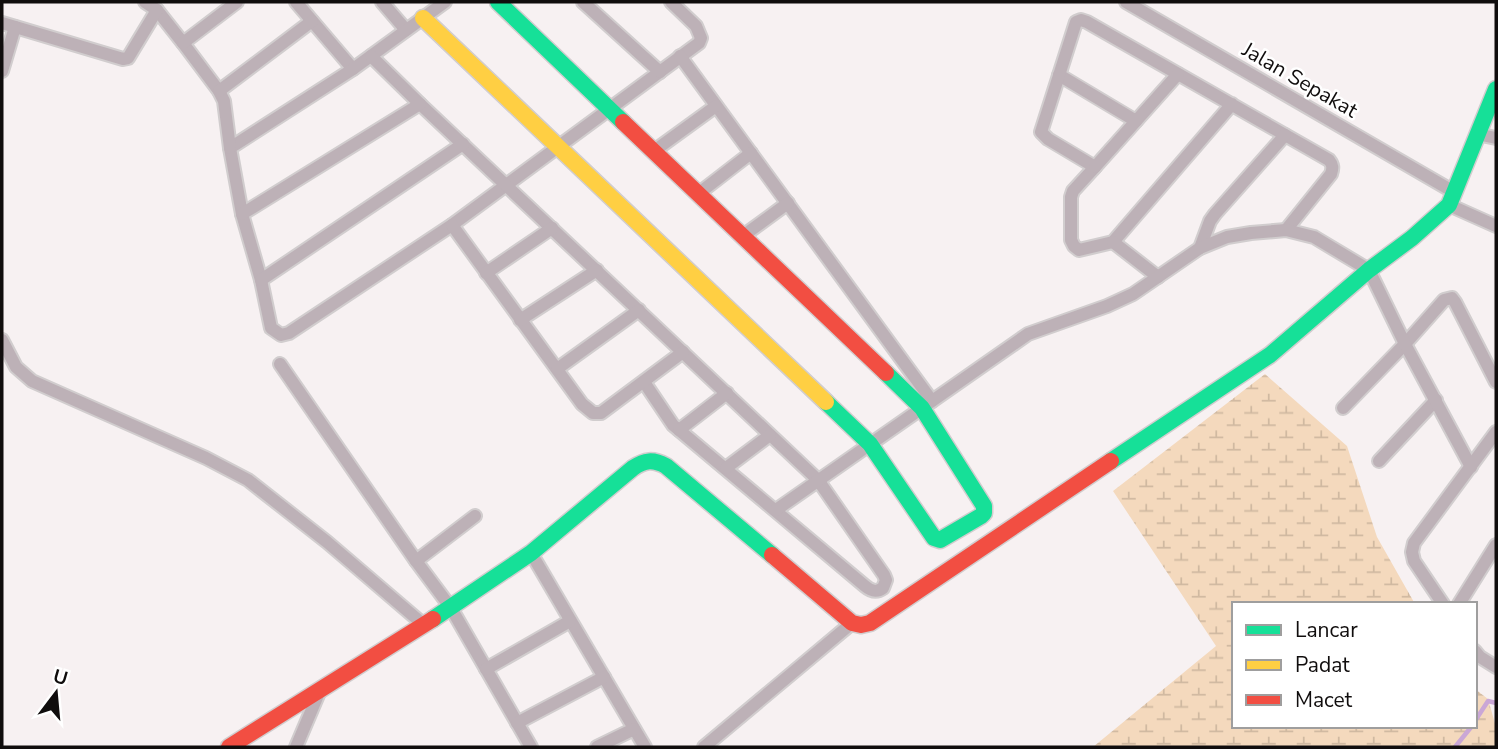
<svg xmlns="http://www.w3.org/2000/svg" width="1498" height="749" viewBox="0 0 1498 749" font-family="'Nunito Sans',sans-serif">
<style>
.wetland{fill:url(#wetland-marsh)}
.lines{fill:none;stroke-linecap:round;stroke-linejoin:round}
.stream{stroke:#caa7d6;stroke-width:4.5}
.street-casing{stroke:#d1cdce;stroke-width:16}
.fast-casing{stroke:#d1cdce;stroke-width:19}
.slow-casing{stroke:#d1cdce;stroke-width:19}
.jam-casing{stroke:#d1cdce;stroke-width:19}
.street{stroke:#bdb1b7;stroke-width:12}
.fast{stroke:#16e098;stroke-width:16}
.slow{stroke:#ffcf43;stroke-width:16}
.jam{stroke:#f24e42;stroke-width:16}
.labels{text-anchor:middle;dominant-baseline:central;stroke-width:5;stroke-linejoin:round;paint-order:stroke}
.street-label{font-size:21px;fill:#100d0d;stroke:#fff}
</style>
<defs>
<pattern id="wetland-marsh" width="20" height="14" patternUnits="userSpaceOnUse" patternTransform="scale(1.75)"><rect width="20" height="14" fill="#f4d9bd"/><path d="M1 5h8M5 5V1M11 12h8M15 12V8" fill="none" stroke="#d0b9a1"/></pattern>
</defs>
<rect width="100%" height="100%" fill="#f7f1f2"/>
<!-- wetland -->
<polygon class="wetland" points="1265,374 1347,446 1377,537 1415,604 1234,604 1234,726 1475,726 1475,689 1488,699 1496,727 1496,747 1093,747 1216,646 1113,491"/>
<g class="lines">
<!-- stream -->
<g class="stream">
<polyline points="1475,721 1488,701 1496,703"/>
<polyline points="1455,747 1472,726"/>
</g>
<defs>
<g id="street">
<polyline points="296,2 353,69"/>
<polyline points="382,2 406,30"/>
<polyline points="445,2 353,69 230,148 242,214 261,280 271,328 281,335 289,333 452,225 699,43 701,38 696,26 671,2"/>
<polyline points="583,2 660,72"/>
<polyline points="1126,2 1454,192"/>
<polyline points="157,10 183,43 219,91 224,101 230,148"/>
<polyline points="2,23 123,59 128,58 157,10 145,2"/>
<polyline points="183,43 237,2"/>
<polyline points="680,56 932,401"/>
<polyline points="2,71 15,27"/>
<polyline points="1059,75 1136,121"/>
<polyline points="219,91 312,21"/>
<path d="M420 104 818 480 884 575 886 580 883 588C876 593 871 591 865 586L679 430 673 425 644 382"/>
<path d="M1232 104 1113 242 1079 250 1074 246 1071 240V197L1073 191 1095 167 1048 139 1041 132 1076 22 1081 20 1087 22 1329 160C1333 165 1333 168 1331 174L1286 230"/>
<polyline points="1477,134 1496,138"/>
<polyline points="654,151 716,106"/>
<polyline points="1095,167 1178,74"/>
<polyline points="698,194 751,153"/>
<polyline points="1449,205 1496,226"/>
<polyline points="242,214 420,104 371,56"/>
<polyline points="452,225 582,404 593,413 601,413 683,352"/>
<polyline points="743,236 788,203"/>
<polyline points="1113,242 1158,277"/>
<polyline points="1200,248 1210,221 1215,214 1285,135"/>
<polyline points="486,273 552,228"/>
<polyline points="261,280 463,144"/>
<polyline points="520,320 597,270"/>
<polyline points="2,340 16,367 32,381 206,458 248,480 327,542 424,625"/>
<polyline points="280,364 416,561 451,608 531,747"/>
<polyline points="557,369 639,310"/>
<polyline points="1343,408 1405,344 1444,300 1452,298 1455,302 1496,382"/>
<polyline points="679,430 727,393"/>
<polyline points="1379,461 1436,400"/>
<polyline points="726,468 770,435"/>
<polyline points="776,510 1028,334 1107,306 1133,294 1200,248 1227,237 1251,233 1286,230 1314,237 1369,270 1405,344 1471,467"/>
<polyline points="531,553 645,747"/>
<polyline points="416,561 475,516"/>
<polyline points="1443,604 1414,561 1412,552 1414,543 1496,432"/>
<polyline points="1459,604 1496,545"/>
<polyline points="1475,651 1480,657 1496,667"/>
<polyline points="486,669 570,621"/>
<polyline points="517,723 604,677"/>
<polyline points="296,747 321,688"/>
<polyline points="597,747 634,729"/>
<polyline points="704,747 852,623"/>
</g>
<g id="fast">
<polyline points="498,2 623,122"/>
<polyline points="826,402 870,444 934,538 940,540 981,516 984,513 984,506 922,408 886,373"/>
<polyline points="1111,461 1270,355 1369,270 1412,238 1449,205 1496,89"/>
<path d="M433 619 531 553 633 468C645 460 653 459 666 466L772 555"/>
</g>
<polyline id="slow" points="423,18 826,402"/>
<g id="jam">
<polyline points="623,122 886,373"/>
<polyline points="772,555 852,623 861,625 870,623 1111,461"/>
<polyline points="229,747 433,619"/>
</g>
</defs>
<!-- street casing -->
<use href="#street" class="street-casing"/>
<!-- fast casing -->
<use href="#fast" class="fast-casing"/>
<!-- slow casing -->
<use href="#slow" class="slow-casing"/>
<!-- jam casing -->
<use href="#jam" class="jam-casing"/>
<!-- street -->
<use href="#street" class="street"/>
<!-- fast -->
<use href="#fast" class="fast"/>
<!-- slow -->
<use href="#slow" class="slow"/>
<!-- jam -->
<use href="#jam" class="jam"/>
</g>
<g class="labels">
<!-- street labels -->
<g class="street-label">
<text transform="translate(1300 80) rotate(30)">Jalan Sepakat</text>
</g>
</g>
<!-- border -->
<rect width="1498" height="749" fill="none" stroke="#100d0d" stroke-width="7"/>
<!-- legend -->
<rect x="1232" y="602" width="245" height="126" fill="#ffffff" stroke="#9f9e9e" stroke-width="2"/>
<rect x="1246" y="625" width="35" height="10" fill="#16e098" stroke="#9f9e9e" stroke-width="2"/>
<text x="1295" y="637" font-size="21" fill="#100d0d">Lancar</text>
<rect x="1246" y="660" width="35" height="10" fill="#ffcf43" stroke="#9f9e9e" stroke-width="2"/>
<text x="1295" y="672" font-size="21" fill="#100d0d">Padat</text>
<rect x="1246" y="695" width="35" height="10" fill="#f24e42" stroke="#9f9e9e" stroke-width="2"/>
<text x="1295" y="707" font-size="21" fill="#100d0d">Macet</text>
<!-- north arrow -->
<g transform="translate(56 693) rotate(16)" stroke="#ffffff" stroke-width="5" paint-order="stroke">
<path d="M0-5L12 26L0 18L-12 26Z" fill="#100d0d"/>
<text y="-10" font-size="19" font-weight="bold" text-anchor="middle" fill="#100d0d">U</text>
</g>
</svg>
